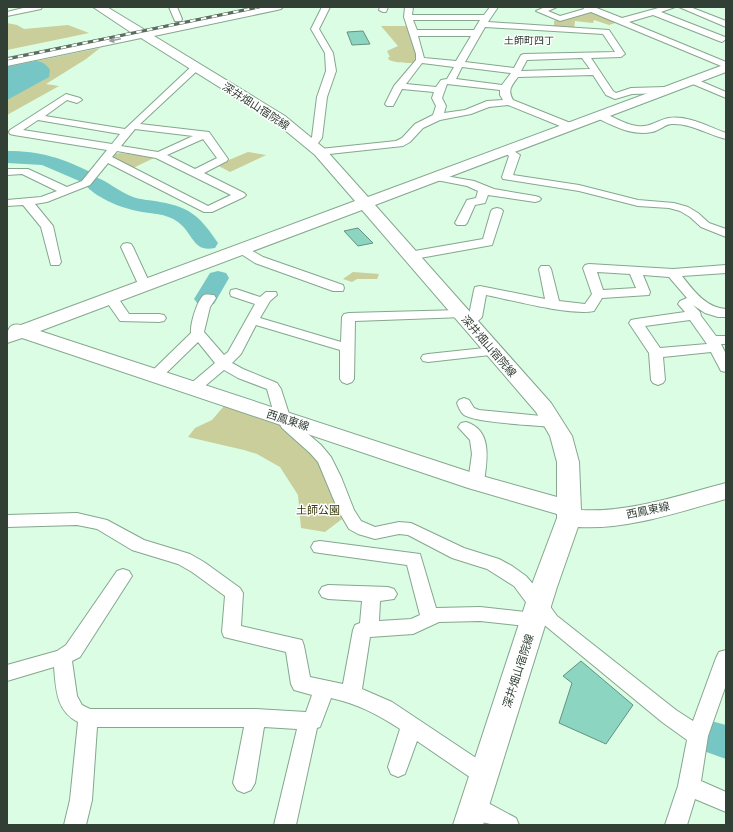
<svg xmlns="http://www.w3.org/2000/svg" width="733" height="832" viewBox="0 0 733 832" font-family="Mulish,'Noto Sans JP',sans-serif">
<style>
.green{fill:#c9ce9a}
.water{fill:#76c6c6}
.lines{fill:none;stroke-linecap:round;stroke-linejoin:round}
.river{fill:#76c6c6;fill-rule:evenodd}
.building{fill:#8cd6c1;stroke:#669084}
.street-casing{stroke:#85a68f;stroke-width:2}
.secondary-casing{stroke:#85a68f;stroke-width:2}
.street{fill:#fff;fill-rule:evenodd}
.secondary{fill:#fff;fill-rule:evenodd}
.rail-casing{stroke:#5a6d5f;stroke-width:3}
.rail{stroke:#fff;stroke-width:2;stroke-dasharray:5.5;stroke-linecap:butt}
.oneway{fill:#989f9a}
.labels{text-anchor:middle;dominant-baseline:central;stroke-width:3;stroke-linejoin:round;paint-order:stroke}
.far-neighbourhood-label{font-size:10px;fill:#313f35;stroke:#fff}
.street-label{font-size:11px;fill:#313f35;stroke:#fff}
.park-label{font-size:11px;fill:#383a0c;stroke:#fff}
</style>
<rect width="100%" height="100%" fill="#dafde3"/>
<!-- green -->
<g class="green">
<polygon points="590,12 618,22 609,25 594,20 593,23 575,21 574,29 554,28 554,21 557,20"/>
<polygon points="7,23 17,25 24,29 68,25 89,33 7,50"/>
<path d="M381 26H407L418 58 414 63C406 63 397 63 389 60L388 57H390L387 51 398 46Z"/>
<polygon points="100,48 86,59 46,84 59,86 7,115 7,67"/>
<polygon points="248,152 266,155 230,172 217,165"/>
<polygon points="120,153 149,156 154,158 131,169 112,159 115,154"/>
<polygon points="353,272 379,274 377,279 357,279 352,282 343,279"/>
<polygon points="224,406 285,426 321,462 342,519 325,532 301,528 298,495 280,467 257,454 244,450 188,437 195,428 212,420"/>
</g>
<!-- water -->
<path class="water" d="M36 61C42 61 47 65 50 70L49 77 7 100V67Z"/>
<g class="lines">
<!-- river -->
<g class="river">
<path d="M7 151C40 151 63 158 92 173L95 177C108 181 119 192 133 197 141 200 151 200 160 202 191 207 201 218 218 243L215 248C193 253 193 233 178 222 166 213 151 214 137 211 123 208 110 203 97 195 92 191 87 188 84 183L42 165 7 163Z"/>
<polygon points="218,271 226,273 229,278 214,304 206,306 198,304 194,299 210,273"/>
<polygon points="711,721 726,725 726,759 698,749 693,737 698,725"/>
</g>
</g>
<!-- building -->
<g class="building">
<polygon points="363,31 370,44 352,45 347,32"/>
<polygon points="358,228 373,243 358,246 344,231"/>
<polygon points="581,661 633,705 606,744 559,723 572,683 563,676"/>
</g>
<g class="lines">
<defs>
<g id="street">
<polygon points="27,7 42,7 41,9 7,16 7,12"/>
<polygon points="169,7 177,7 182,19 181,21 175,21"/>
<polygon points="322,7 330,7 319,29 333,53 336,71 327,97 322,138 315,147 311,148 306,145 312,137 317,97 326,71 325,53 311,29"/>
<polygon points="380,7 388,7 386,12 383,12 379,10"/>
<path d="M405 7H413L412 15H484L490 7H498L488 22 609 30 625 54 621 57 591 58 613 91 616 93 631 88 666 87 671 90 666 93 632 94 615 99 606 95 593 75 518 77C512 85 507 90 513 100L573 124 574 126 573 128H565L508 105 489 107 471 114 440 120 423 128 410 142 403 146 320 155 316 154 315 152 320 149 396 141 402 138 415 124 433 115 436 106 432 98 434 92 402 89 393 106H387L385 104 394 86 416 60V54L404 17ZM413 20H480L474 30H417ZM485 27 603 34 615 52 524 54 521 55 514 68 465 62ZM418 36H471L456 61 424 58ZM582 58 590 69 521 71 527 60ZM422 63 454 67 447 79 441 80 436 87 406 84ZM462 67 511 73 502 85 456 79ZM447 84 500 90V95L503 100 487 101 465 110 444 113 446 106 442 98Z"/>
<polygon points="545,7 557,7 548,11 560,16 584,9 583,7 594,7 622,18 662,7 675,7 661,12 725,37 726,39 722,42 719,41 653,15 629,22 726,62 726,68 591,12 560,21 536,11"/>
<polygon points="679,7 690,7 726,21 726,27"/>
<path d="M196 64 199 65 201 67 199 69 140 124 209 132 228 159 227 161 204 173 244 193 246 195 244 197 212 212H204L108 163 90 185 47 202 35 204 53 226 61 262 59 265H51L41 227 23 205 7 206V200L41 197 57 191 22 174 7 175V169H28L67 187 82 181 107 150 14 135 10 134 9 132 10 130 66 94 80 98 82 100 77 103 67 100 45 116 125 129 193 65ZM38 120 120 134 112 144 23 130ZM135 129 193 136 158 152 121 146ZM203 139 217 158 195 169 167 155ZM117 151 156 158 231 195 208 206 112 157Z"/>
<polygon points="691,77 726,92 726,98 688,82 686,80"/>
<path d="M599 112C612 115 623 124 637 126 650 128 657 120 669 118 688 115 709 127 726 133V139C708 135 691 123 672 124 665 124 659 131 652 132 632 136 613 126 595 117L594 115Z"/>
<polygon points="507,147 520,155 513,175 579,185 638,200 674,203 688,207 698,213 709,223 726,229 726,237 701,227 690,217 680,211 669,208 638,206 579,191 503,179 502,177 509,156 502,150"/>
<polygon points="435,174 474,181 494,189 535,196 539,197 541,199 539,201 535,202 488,195 485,203 475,205 467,223 465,225 457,225 455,223 467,200 476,198 478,191 467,186 431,179 430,177"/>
<polygon points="497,208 501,209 503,211 492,245 409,260 405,259 403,256 405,253 409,252 483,239 491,211 493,209"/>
<polygon points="127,243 131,244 133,247 151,286 150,289 140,289 139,286 121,247 123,244"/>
<polygon points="242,245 263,257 343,285 344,288 343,291 333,291 255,263 238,252 236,249 238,246"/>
<path d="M589 264 673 269 726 265V273L682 276C693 290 706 308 726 309V317H718L705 313 693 305 700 312 701 316 716 336H726V344H721L726 354V372L721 371 711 352 663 357 665 380 663 383 658 385 653 383 651 380 649 353 629 323 631 320 636 319 685 312 678 304 680 301 687 298 669 277 643 275 650 292 649 295 602 298 594 311C571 316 511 300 486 295L482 317C477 323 469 326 462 324L460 321 464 317 355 321 354 379 352 382 347 384 342 382 340 379V350L256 325 241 354 232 363 243 369 277 383 281 389 289 414 293 421 321 445 331 457 341 477 354 510 361 521 375 527 399 522 411 523 464 548 499 559 512 566 526 576 539 591 557 616 676 710 693 721 716 658 719 652 726 650V685L708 736 701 781 726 792V812L695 799 687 825H665L678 786 687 740 662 722 542 623 541 625 534 627 480 621 439 622 413 634 370 637 362 689 392 702 491 768 495 775 491 782 484 785 477 782 417 741 405 774 398 777 391 774 388 767 400 729C377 714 358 704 331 698L320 727 317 728 296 825H274L297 729 264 727 255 783 251 790 244 793 237 790 233 783 244 727H97L92 800 86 825H64L70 800 78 722C56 711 56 689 54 667L7 681V665L57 651 66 645 117 571 123 569 129 571 132 576 80 657 72 661 77 696 82 705 90 709H256L306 712 312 695 294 690 291 684 286 652 224 637 222 632 225 596 192 572 178 564 132 550 97 529 77 525 7 527V515L77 513 107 520 144 540 190 554 204 562 240 588 243 593 241 626 302 640 304 646 310 677 343 684 353 630 355 625 360 623 362 601 328 599 322 597 319 592 322 587 328 585 388 587 394 589 397 594 394 599 380 601 379 621 411 619 420 615 407 565 320 553 314 552 311 547 314 542 320 541 420 554 436 608 480 607 534 613 514 586 487 569 452 558 408 535 399 534 375 539 358 534 349 529 338 510 318 462 310 453 282 428 274 414 267 389 238 378 224 370 199 391 194 393 189 391 187 388 189 385 215 363 198 342 161 378 156 379 151 378 149 375 151 372 191 333C190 325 197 300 204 295 207 294 211 295 214 295L216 298 210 307 204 332 224 355 228 352 255 304 231 296 230 293 231 290 236 289 260 297 266 292H276L277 295 270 301 260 318 341 342 342 317 344 314 349 313 461 310 466 311 468 314 466 316 469 315 474 290 475 287 480 286 545 299 539 269 541 266H549L551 269 559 301 585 304 592 294 583 268 585 265ZM597 272 630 274 636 288 603 290ZM690 320 707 344 660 348 645 326Z"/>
<polygon points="111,294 116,295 129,314 159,314 164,315 166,318 164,321 159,322 120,321 104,298 106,295"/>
<polygon points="494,347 499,348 501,351 499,354 428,362 423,361 421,358 423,355 428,354"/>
<path d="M464 398 469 400 474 408 479 410 552 417 557 418 560 422 557 426 552 427C536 425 472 423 463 414 460 411 458 406 457 403L459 400Z"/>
<path d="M466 422C493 430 487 461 484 482L482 486 476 488 470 486 468 482 472 454 470 440 458 427 461 423Z"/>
<path d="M475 796 516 818 519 825C499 825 474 827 464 806L467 799Z"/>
</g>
<path id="secondary" d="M93 7H107L145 30 260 7H283L281 9 277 10 154 36 285 116 325 149 368 197 726 64V72L375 205 551 403 572 436 579 462 581 510C630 513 679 495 726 483V499C678 512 628 530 578 527L557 587 483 825H453L531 587 557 518V514L468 488 22 338 7 343C7 333 7 322 21 325L355 201 315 155 275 122 141 38 7 66V58L132 33ZM362 210 536 412 550 436 557 462V497L482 476 40 331Z"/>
</defs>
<!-- street casing -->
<use href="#street" class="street-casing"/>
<!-- secondary casing -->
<use href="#secondary" class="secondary-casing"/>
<!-- street -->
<use href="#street" class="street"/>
<!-- secondary -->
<use href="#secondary" class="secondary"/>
<defs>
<polyline id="rail" points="7,59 259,7"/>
</defs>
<!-- rail casing -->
<use href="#rail" class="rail-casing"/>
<!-- rail -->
<use href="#rail" class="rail"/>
</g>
<!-- one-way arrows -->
<defs><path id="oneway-solid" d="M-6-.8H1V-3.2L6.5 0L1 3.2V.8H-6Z"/></defs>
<use class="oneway" href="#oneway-solid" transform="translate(115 40) rotate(168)"/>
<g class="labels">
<!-- far-neighbourhood labels -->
<g class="far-neighbourhood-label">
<text x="529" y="40">土師町四丁</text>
</g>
<!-- street labels -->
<g class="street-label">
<text transform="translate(256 106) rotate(33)">深井畑山宿院線</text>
<text transform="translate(489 346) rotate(49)">深井畑山宿院線</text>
<text transform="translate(288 420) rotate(18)">西鳳東線</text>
<text transform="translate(648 510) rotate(-12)">西鳳東線</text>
<text transform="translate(518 671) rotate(-72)">深井畑山宿院線</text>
</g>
<!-- park labels -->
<g class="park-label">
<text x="318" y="510">土師公園</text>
</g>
</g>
<!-- border -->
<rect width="733" height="832" fill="none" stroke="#313f35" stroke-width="16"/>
</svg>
